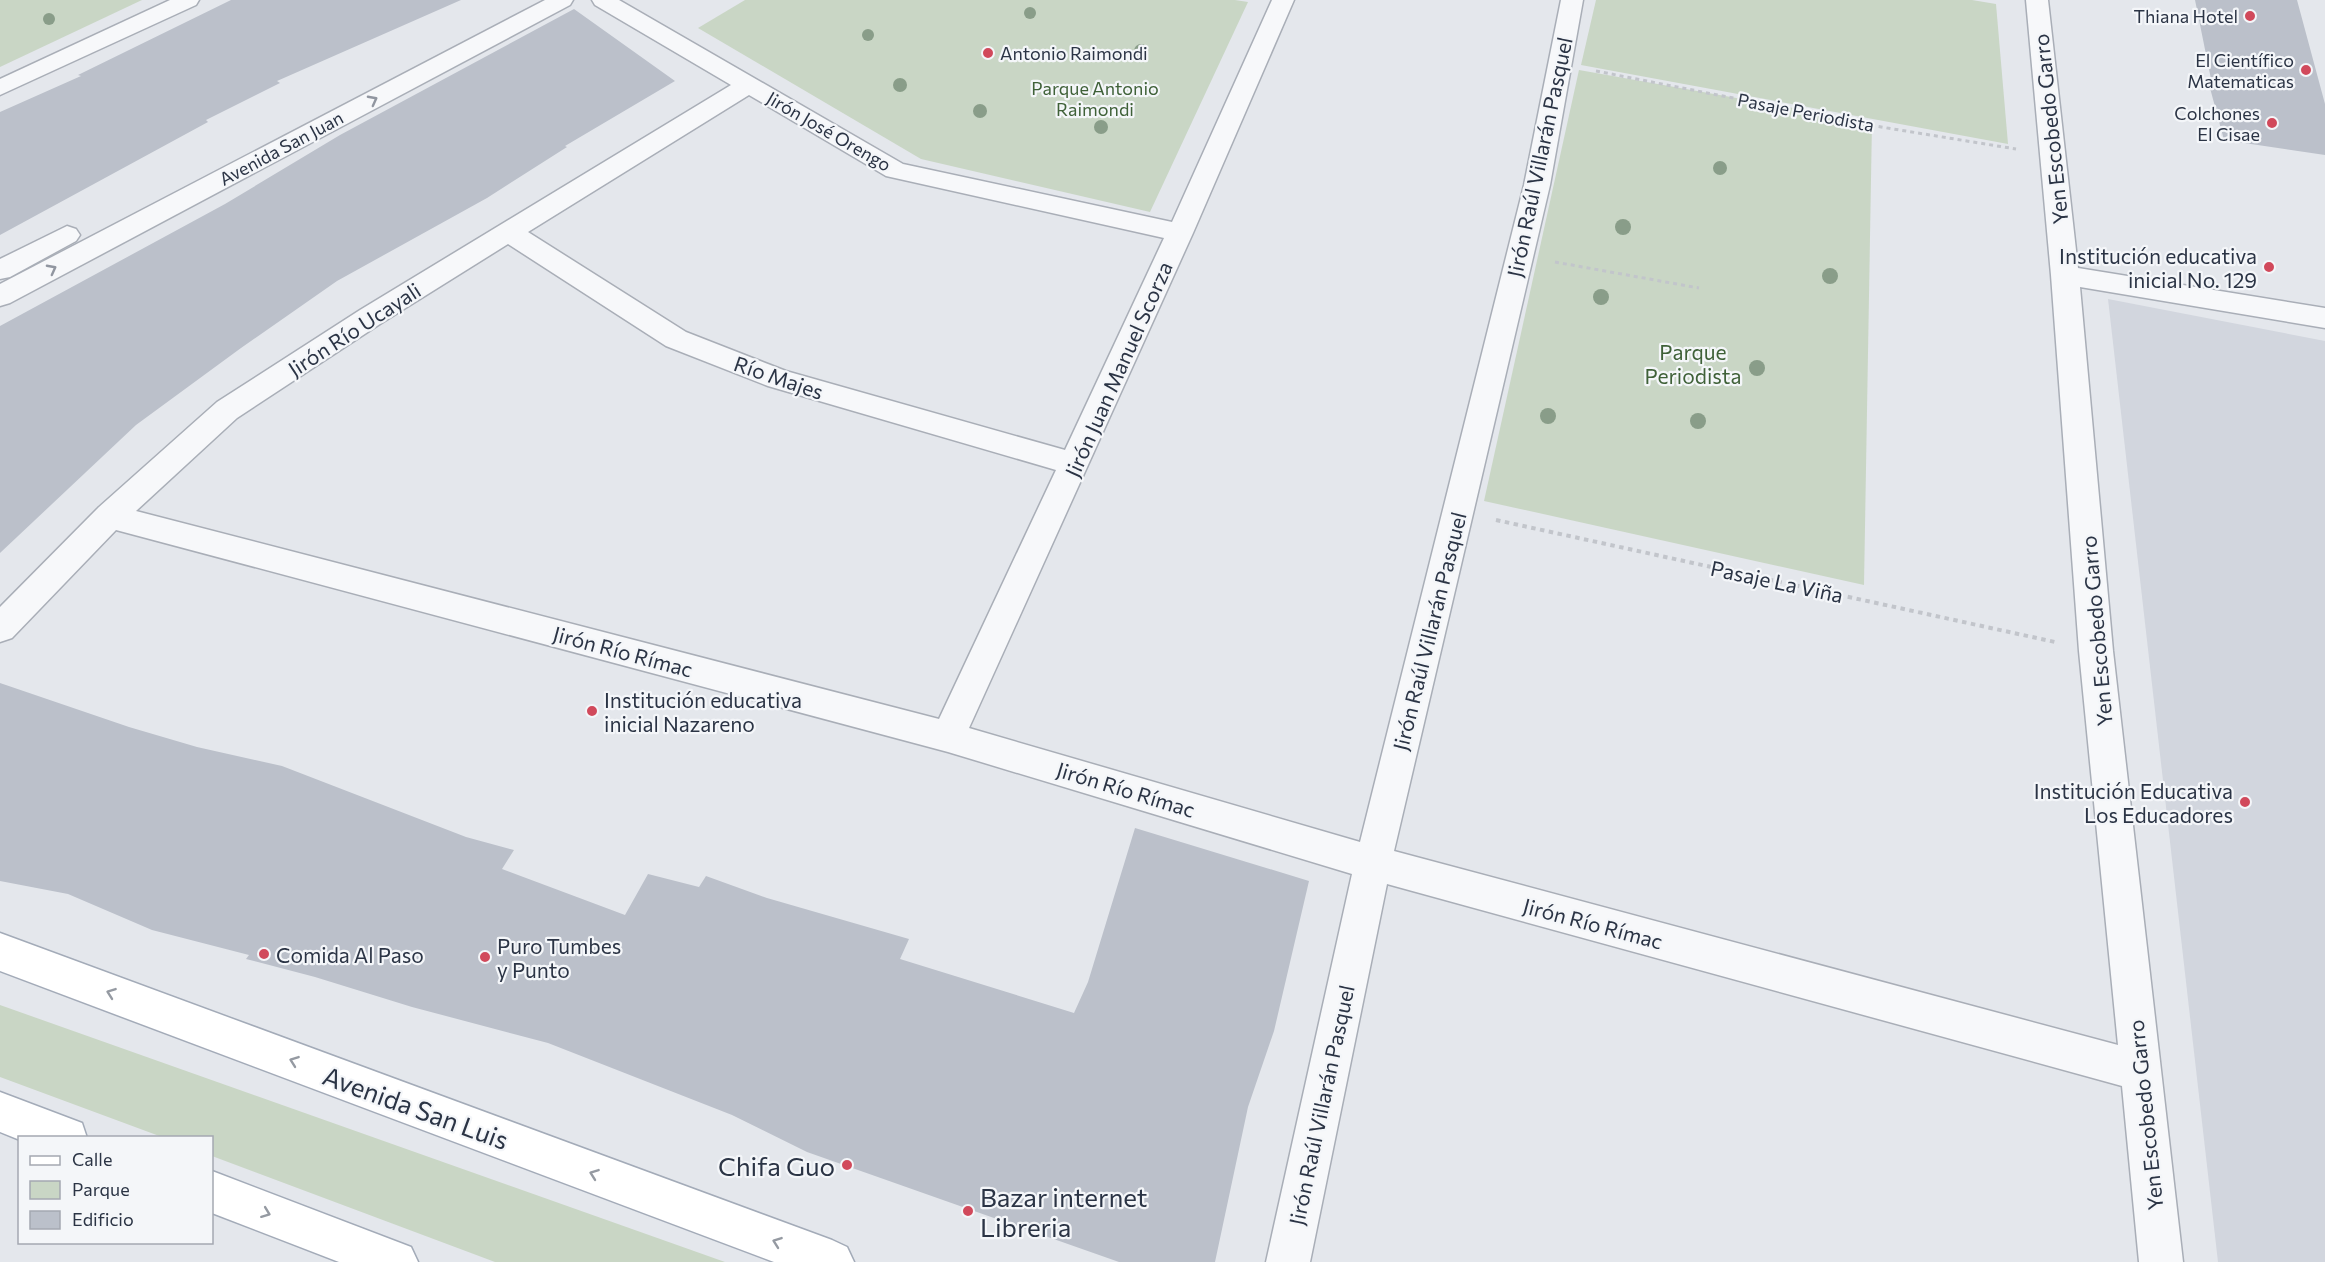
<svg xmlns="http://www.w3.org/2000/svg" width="2325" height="1262" viewBox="0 0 2325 1262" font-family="Commissioner,sans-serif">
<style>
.built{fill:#d2d6de}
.green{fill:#c9d6c5}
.building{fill:#bbc0ca}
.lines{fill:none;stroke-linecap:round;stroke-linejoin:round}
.minor-casing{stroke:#a9aeb7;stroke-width:3}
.major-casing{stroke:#a3abb8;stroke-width:3}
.path-far1{stroke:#c2c5cb;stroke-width:3;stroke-dasharray:4 4;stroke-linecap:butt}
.path{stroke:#c2c5cb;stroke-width:4;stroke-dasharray:4.5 4.5;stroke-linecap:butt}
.minor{fill:#f7f8fa;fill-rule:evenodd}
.major{fill:#fff;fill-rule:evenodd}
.tree{fill:#899d89}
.oneway{stroke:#9196a0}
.oneway2{stroke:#959aa2}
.poi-dot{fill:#d1495b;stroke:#f4f6f9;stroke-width:2}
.labels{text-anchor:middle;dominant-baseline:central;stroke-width:4.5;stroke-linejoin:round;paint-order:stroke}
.far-poi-label{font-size:18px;fill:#2b3445;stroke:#f4f6f9;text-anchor:end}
.far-park-label{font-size:18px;fill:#3f6138;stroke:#f4f6f9}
.far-street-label{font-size:18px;fill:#2b3445;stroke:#f4f6f9}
.street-label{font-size:21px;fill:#2b3445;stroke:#f4f6f9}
.poi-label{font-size:21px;fill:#2b3445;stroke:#f4f6f9;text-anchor:start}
.park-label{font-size:21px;fill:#3f6138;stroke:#f4f6f9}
.near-street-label{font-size:26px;fill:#2b3445;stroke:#f4f6f9}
.near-poi-label{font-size:26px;fill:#2b3445;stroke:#f4f6f9;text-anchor:end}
</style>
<rect width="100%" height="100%" fill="#e4e7ec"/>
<!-- built -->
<polygon class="built" points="2108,299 2325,341 2325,1262 2218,1262"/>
<!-- green -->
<g class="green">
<polygon points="0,0 142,0 0,67"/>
<polygon points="745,0 1235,0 1248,2 1150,212 921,159 698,28"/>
<polygon points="1596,0 1972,0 1996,4 2008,144 1581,65"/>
<polygon points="1579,70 1872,122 1864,585 1484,501"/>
<polygon points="0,1005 725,1262 495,1262 212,1156 212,1138 162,1137 0,1077"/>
</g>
<!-- building -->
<g class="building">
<polygon points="231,0 461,0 277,81 280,83 206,120 208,122 0,235 0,112 81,76 78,75"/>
<polygon points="2195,0 2297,0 2325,104 2325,155 2224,140 2210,88 2213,89"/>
<polygon points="574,9 675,81 565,146 567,147 487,198 337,281 241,348 136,425 0,553 0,326 225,204 340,135"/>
<polygon points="0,683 129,727 197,747 282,766 466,837 514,850 502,869 625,915 648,874 699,887 706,876 767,898 909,939 900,959 1074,1013 1088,982 1135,828 1309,881 1274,1031 1248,1107 1215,1262 1119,1262 807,1152 732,1115 548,1043 412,1007 315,977 246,959 249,955 152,930 68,894 0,881"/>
</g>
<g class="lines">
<defs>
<g id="minor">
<polygon points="170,0 199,0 196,5 0,95 0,79"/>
<polygon points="545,0 573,0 570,5 10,303 0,306 0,284"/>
<path d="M592 0H619L903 164 1172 222 1272 0H1294L1193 233 969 728 1360 842 1524 185 1561 0H1583L1550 185 1394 851 2118 1045 2079 651 2051 275 2026 0H2048L2078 268 2325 308V328L2080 287 2113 651 2183 1262H2139L2122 1086 1387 884 1310 1262H1266L1352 874 948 752 116 530 12 638 0 642V607L99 507 217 402 360 310 731 85 595 5ZM749 95 886 176 1164 238 1065 450 786 371 686 332 528 232ZM508 244 666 346 768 386 1056 470 939 719 136 511 237 418 380 324Z"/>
<polygon points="67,226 76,229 80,235 76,241 10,277 0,279 0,259"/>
</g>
<g id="major">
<polygon points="0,933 832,1240 847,1247 854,1262 774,1262 0,971"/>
<polygon points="0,1092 82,1123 87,1138 20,1138 20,1140 0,1132"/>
<polygon points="212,1171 411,1247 418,1262 339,1262 212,1213"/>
</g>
</defs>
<!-- minor casing -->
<use href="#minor" class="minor-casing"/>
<!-- major casing -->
<use href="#major" class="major-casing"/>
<!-- path-far1 -->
<g class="path-far1">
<polyline points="1596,71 1875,126 2016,149"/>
<polyline points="1555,262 1699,288"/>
</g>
<!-- path -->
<polyline class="path" points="1496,520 2055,642"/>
<!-- minor -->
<use href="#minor" class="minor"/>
<!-- major -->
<use href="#major" class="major"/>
</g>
<!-- trees -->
<g class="tree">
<circle cx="1030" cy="13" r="6"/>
<circle cx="49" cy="19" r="6"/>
<circle cx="868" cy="35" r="6"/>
<circle cx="1141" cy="51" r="7"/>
<circle cx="900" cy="85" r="7"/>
<circle cx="980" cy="111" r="7"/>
<circle cx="1101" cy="127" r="7"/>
<circle cx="1720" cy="168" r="7"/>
<circle cx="1623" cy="227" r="8"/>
<circle cx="1830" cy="276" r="8"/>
<circle cx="1601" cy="297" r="8"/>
<circle cx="1757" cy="368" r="8"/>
<circle cx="1548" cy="416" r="8"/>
<circle cx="1698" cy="421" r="8"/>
</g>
<!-- one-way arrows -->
<defs><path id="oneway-chevron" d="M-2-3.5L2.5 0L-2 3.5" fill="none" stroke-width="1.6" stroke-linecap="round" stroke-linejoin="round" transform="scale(1.5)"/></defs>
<g class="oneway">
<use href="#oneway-chevron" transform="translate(373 100) rotate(-28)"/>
<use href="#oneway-chevron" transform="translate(52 269) rotate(-28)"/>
</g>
<g class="oneway2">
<use href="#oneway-chevron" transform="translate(111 993) rotate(-160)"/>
<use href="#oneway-chevron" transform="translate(294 1061) rotate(-160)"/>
<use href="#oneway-chevron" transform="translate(594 1174) rotate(-160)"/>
<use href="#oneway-chevron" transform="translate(266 1213) rotate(21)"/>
<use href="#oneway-chevron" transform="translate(777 1242) rotate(-160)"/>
</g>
<!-- markers -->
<g class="poi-dot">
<circle cx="2250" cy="16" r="6"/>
<circle cx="988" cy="53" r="6"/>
<circle cx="2306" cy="70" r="6"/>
<circle cx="2272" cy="123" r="6"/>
<circle cx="2269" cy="267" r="6"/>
<circle cx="592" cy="711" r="6"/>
<circle cx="2245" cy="802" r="6"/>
<circle cx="264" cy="954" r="6"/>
<circle cx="485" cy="957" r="6"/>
<circle cx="847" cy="1165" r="6"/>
<circle cx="968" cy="1211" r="6"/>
</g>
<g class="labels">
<!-- far-poi labels -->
<g class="far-poi-label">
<text x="2238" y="16">Thiana Hotel</text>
<text x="1000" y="53" text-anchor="start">Antonio Raimondi</text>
<text x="2294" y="60">El Científico<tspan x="2294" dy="21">Matematicas</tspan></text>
<text x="2260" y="113">Colchones<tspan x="2260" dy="21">El Cisae</tspan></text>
</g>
<!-- far-park labels -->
<g class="far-park-label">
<text x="1095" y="88">Parque Antonio<tspan x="1095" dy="21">Raimondi</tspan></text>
</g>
<!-- far-street labels -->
<g class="far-street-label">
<text transform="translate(1806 112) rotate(11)">Pasaje Periodista</text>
<text transform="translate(829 131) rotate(30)">Jirón José Orengo</text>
<text transform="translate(281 148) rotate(-28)">Avenida San Juan</text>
</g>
<!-- street labels -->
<g class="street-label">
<text transform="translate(2050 129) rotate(-96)">Yen Escobedo Garro</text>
<text transform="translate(1539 157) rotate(-78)">Jirón Raúl Villarán Pasquel</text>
<text transform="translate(354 329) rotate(-33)">Jirón Río Ucayali</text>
<text transform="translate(1118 369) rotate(-66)">Jirón Juan Manuel Scorza</text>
<text transform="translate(779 377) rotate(19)">Río Majes</text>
<text transform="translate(1777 581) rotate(12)">Pasaje La Viña</text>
<text transform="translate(1429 631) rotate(-76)">Jirón Raúl Villarán Pasquel</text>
<text transform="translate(2096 631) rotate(-95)">Yen Escobedo Garro</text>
<text transform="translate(623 651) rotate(15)">Jirón Río Rímac</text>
<text transform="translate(1126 789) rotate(17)">Jirón Río Rímac</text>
<text transform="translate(1593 923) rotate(15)">Jirón Río Rímac</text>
<text transform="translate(1321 1105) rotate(-78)">Jirón Raúl Villarán Pasquel</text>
<text transform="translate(2145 1115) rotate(-96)">Yen Escobedo Garro</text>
</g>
<!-- poi labels -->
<g class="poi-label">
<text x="2257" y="255" text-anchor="end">Institución educativa<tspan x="2257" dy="24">inicial No. 129</tspan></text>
<text x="604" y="699">Institución educativa<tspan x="604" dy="24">inicial Nazareno</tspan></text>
<text x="2233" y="790" text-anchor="end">Institución Educativa<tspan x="2233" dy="24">Los Educadores</tspan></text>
<text x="497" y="945">Puro Tumbes<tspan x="497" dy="24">y Punto</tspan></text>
<text x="276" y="954">Comida Al Paso</text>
</g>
<!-- park labels -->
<g class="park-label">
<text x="1693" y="351">Parque<tspan x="1693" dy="24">Periodista</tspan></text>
</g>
<!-- near-street labels -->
<g class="near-street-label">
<text transform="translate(416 1107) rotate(20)">Avenida San Luis</text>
</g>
<!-- near-poi labels -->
<g class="near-poi-label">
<text x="835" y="1165">Chifa Guo</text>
<text x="980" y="1196" text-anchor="start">Bazar internet<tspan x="980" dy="30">Libreria</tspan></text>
</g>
</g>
<!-- legend -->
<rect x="18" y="1136" width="195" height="108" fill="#f4f6f9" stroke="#a4a8b1" stroke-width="1.5"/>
<rect x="30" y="1156" width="30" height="9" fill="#ffffff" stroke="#a4a8b1" stroke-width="1.5"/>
<text x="72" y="1166" font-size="18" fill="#2b3445">Calle</text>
<rect x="30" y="1181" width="30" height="18" fill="#c9d6c5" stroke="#a4a8b1" stroke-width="1.5"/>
<text x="72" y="1196" font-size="18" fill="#2b3445">Parque</text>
<rect x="30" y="1211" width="30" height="18" fill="#bbc0ca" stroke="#a4a8b1" stroke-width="1.5"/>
<text x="72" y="1226" font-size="18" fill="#2b3445">Edificio</text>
</svg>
